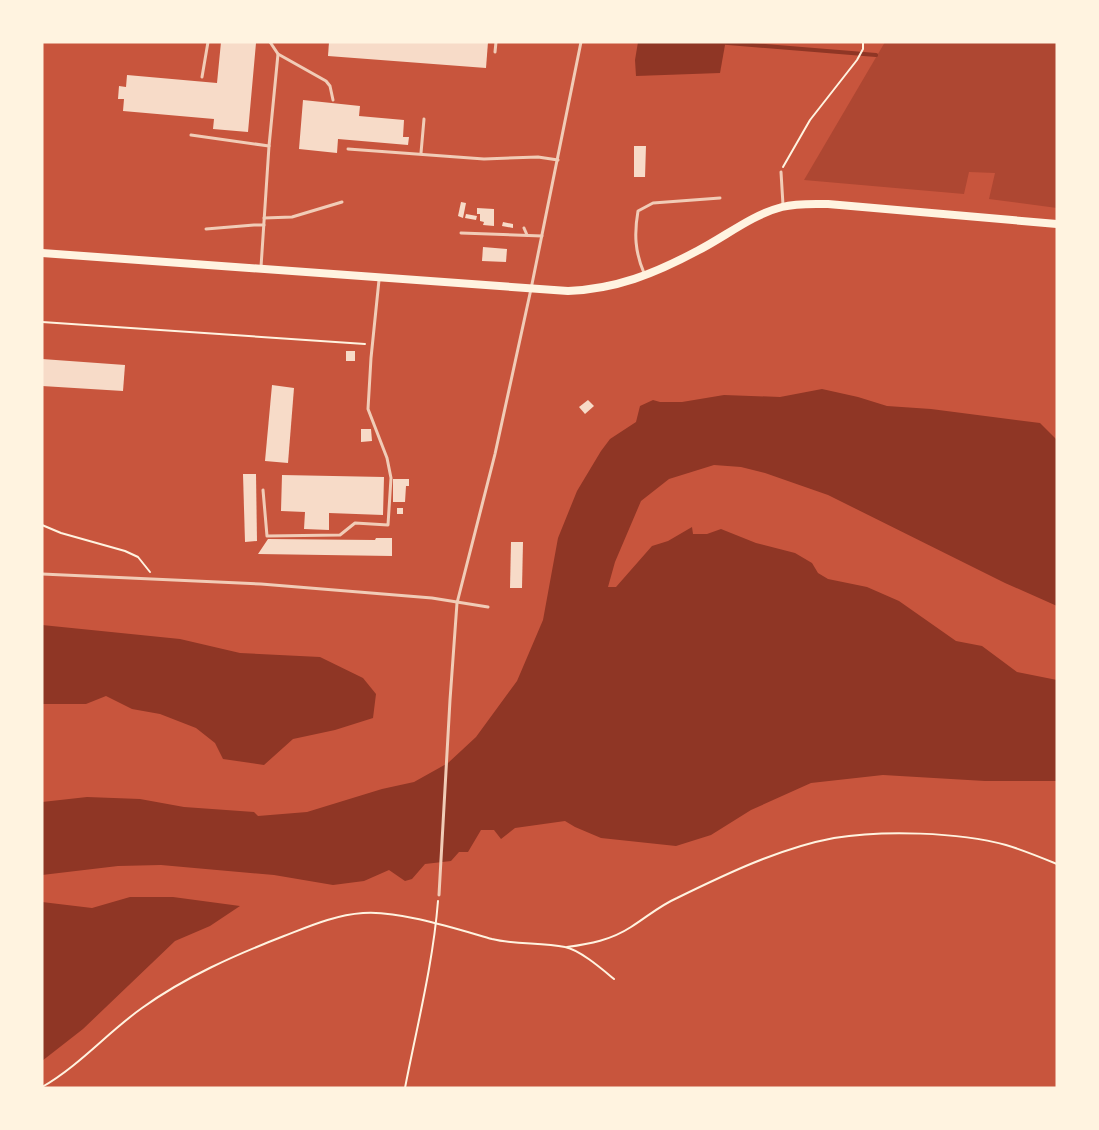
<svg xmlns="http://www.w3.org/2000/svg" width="1099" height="1130" viewBox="0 0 1099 1130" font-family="'Fira Sans Condensed',sans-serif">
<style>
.green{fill:#ae4732}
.water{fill:#8f3625}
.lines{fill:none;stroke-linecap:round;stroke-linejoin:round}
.stream{stroke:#8f3625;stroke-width:4}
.building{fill:#f7dbc8}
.path{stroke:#fff3e0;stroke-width:2}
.service{stroke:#f1ccb7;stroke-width:3}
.secondary{stroke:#fff3e0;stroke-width:8}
</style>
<rect width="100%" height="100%" fill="#c8553d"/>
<!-- green -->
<polygon class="green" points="885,42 1057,42 1057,208 989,199 995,173 969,172 964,194 804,180"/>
<!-- water -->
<g class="water">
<polygon points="638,42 724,42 725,45 720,73 636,76 635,60"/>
<polygon points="822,389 858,397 887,406 931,409 1040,423 1057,440 1057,606 1005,583 828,495 765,473 741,467 714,465 669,479 641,501 615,562 608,587 616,587 652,546 668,541 692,527 693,534 707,534 721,529 756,543 795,553 812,563 818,573 828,579 867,587 899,601 956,641 982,646 1017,672 1057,680 1057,781 985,781 883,775 811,783 751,810 711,835 676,846 601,838 575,827 565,821 515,828 501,839 494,830 481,830 468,852 459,852 451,861 425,864 412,879 405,881 389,870 364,881 333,885 274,875 161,865 118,866 42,875 42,802 87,797 140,799 184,807 254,812 258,816 307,812 382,789 414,782 448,763 476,737 517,681 543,620 558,538 577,491 601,451 610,439 636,422 640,406 653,400 660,402 682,402 724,395 780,397"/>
<polygon points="42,625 180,639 240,653 320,657 363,678 376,694 373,718 335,730 293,739 264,765 223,759 215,743 196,728 160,714 132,709 106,696 86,704 42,704"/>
<polygon points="130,897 173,897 240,906 210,926 175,941 83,1029 42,1061 42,902 92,908"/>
</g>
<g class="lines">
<!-- stream -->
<polyline class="stream" points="716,42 876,55"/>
</g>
<!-- building -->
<g class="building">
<polygon points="221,42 256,43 248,132 213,129 214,119 123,111 124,99 118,99 119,86 126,87 127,75 217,83"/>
<polygon points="329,42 488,42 486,68 328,56"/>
<polygon points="303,100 360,106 359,116 404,120 403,137 409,137 408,145 338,139 337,153 299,149"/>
<polygon points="634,146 646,146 645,177 634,177"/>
<polygon points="461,202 466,203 463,218 458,216"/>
<polygon points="477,208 494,209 494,226 483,225 484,222 480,221 480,214 477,214"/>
<polygon points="466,214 477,216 476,220 465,218"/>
<polygon points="503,222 513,224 513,228 502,226"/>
<polygon points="483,247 507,249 506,262 482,261"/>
<rect x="346" y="351" width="9" height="10"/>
<polygon points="42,359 125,365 123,391 42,386"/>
<polygon points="272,385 294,388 288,463 265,461"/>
<polygon points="588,400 594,406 585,414 579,407"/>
<polygon points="361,429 371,429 372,441 361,442"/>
<polygon points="243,474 256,474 257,541 245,542"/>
<polygon points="282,475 384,477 383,515 329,513 329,530 304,529 305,512 281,511"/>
<polygon points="393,479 409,479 409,486 406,486 405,502 393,502"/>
<rect x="397" y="508" width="6" height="6"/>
<polygon points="376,538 392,538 392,556 258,554 268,539 375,540"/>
<polygon points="511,542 523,542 522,588 510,588"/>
</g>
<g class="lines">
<!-- path -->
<g class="path">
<polyline points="783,167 810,120 857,60 863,49 863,42"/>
<polyline points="42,322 365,344"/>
<polyline points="42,525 61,533 125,551 138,557 150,572"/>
<path d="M567 947C590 944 611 940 631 927 647 917 659 906 677 898 726 874 780 848 834 838 883 830 958 832 1006 845 1023 850 1040 857 1057 864"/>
<path d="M42 1087C79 1066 108 1032 142 1008 185 977 235 955 284 936 310 926 335 915 363 913 398 910 457 929 492 939 516 945 541 942 565 947 580 950 602 969 614 979"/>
<path d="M405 1088C417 1026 433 964 438 901"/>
</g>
<!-- service -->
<g class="service">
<polyline points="270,42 278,54 326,81 330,86 333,100"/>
<polyline points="495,52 496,42"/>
<polyline points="202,77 208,42"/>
<polyline points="191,135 269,146"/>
<polyline points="348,149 484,159 538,157 558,160"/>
<polyline points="421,153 424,119"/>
<polyline points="781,172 783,205"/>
<polyline points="264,218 292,217 342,202"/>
<polyline points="524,228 527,235"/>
<polyline points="206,229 254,225 264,225"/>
<polyline points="461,233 542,236"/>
<polyline points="261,267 269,146 278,54"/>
<path d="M644 273C635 252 634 234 638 211L653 203 720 198"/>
<polyline points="263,490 267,536 340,535 355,523 388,525 391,478 387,458 368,409 371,358 379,280"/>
<polyline points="42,574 261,584 432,598 488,607"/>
<polyline points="439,895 450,700 457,603 495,454 531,289 581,42"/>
</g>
<!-- secondary -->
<path class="secondary" d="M42 253 568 291C616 289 654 274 697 251 725 237 751 215 782 207 797 203 813 204 828 204L1057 224"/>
</g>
<!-- border -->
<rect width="1099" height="1130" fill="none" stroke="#fff3e0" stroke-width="87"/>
</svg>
